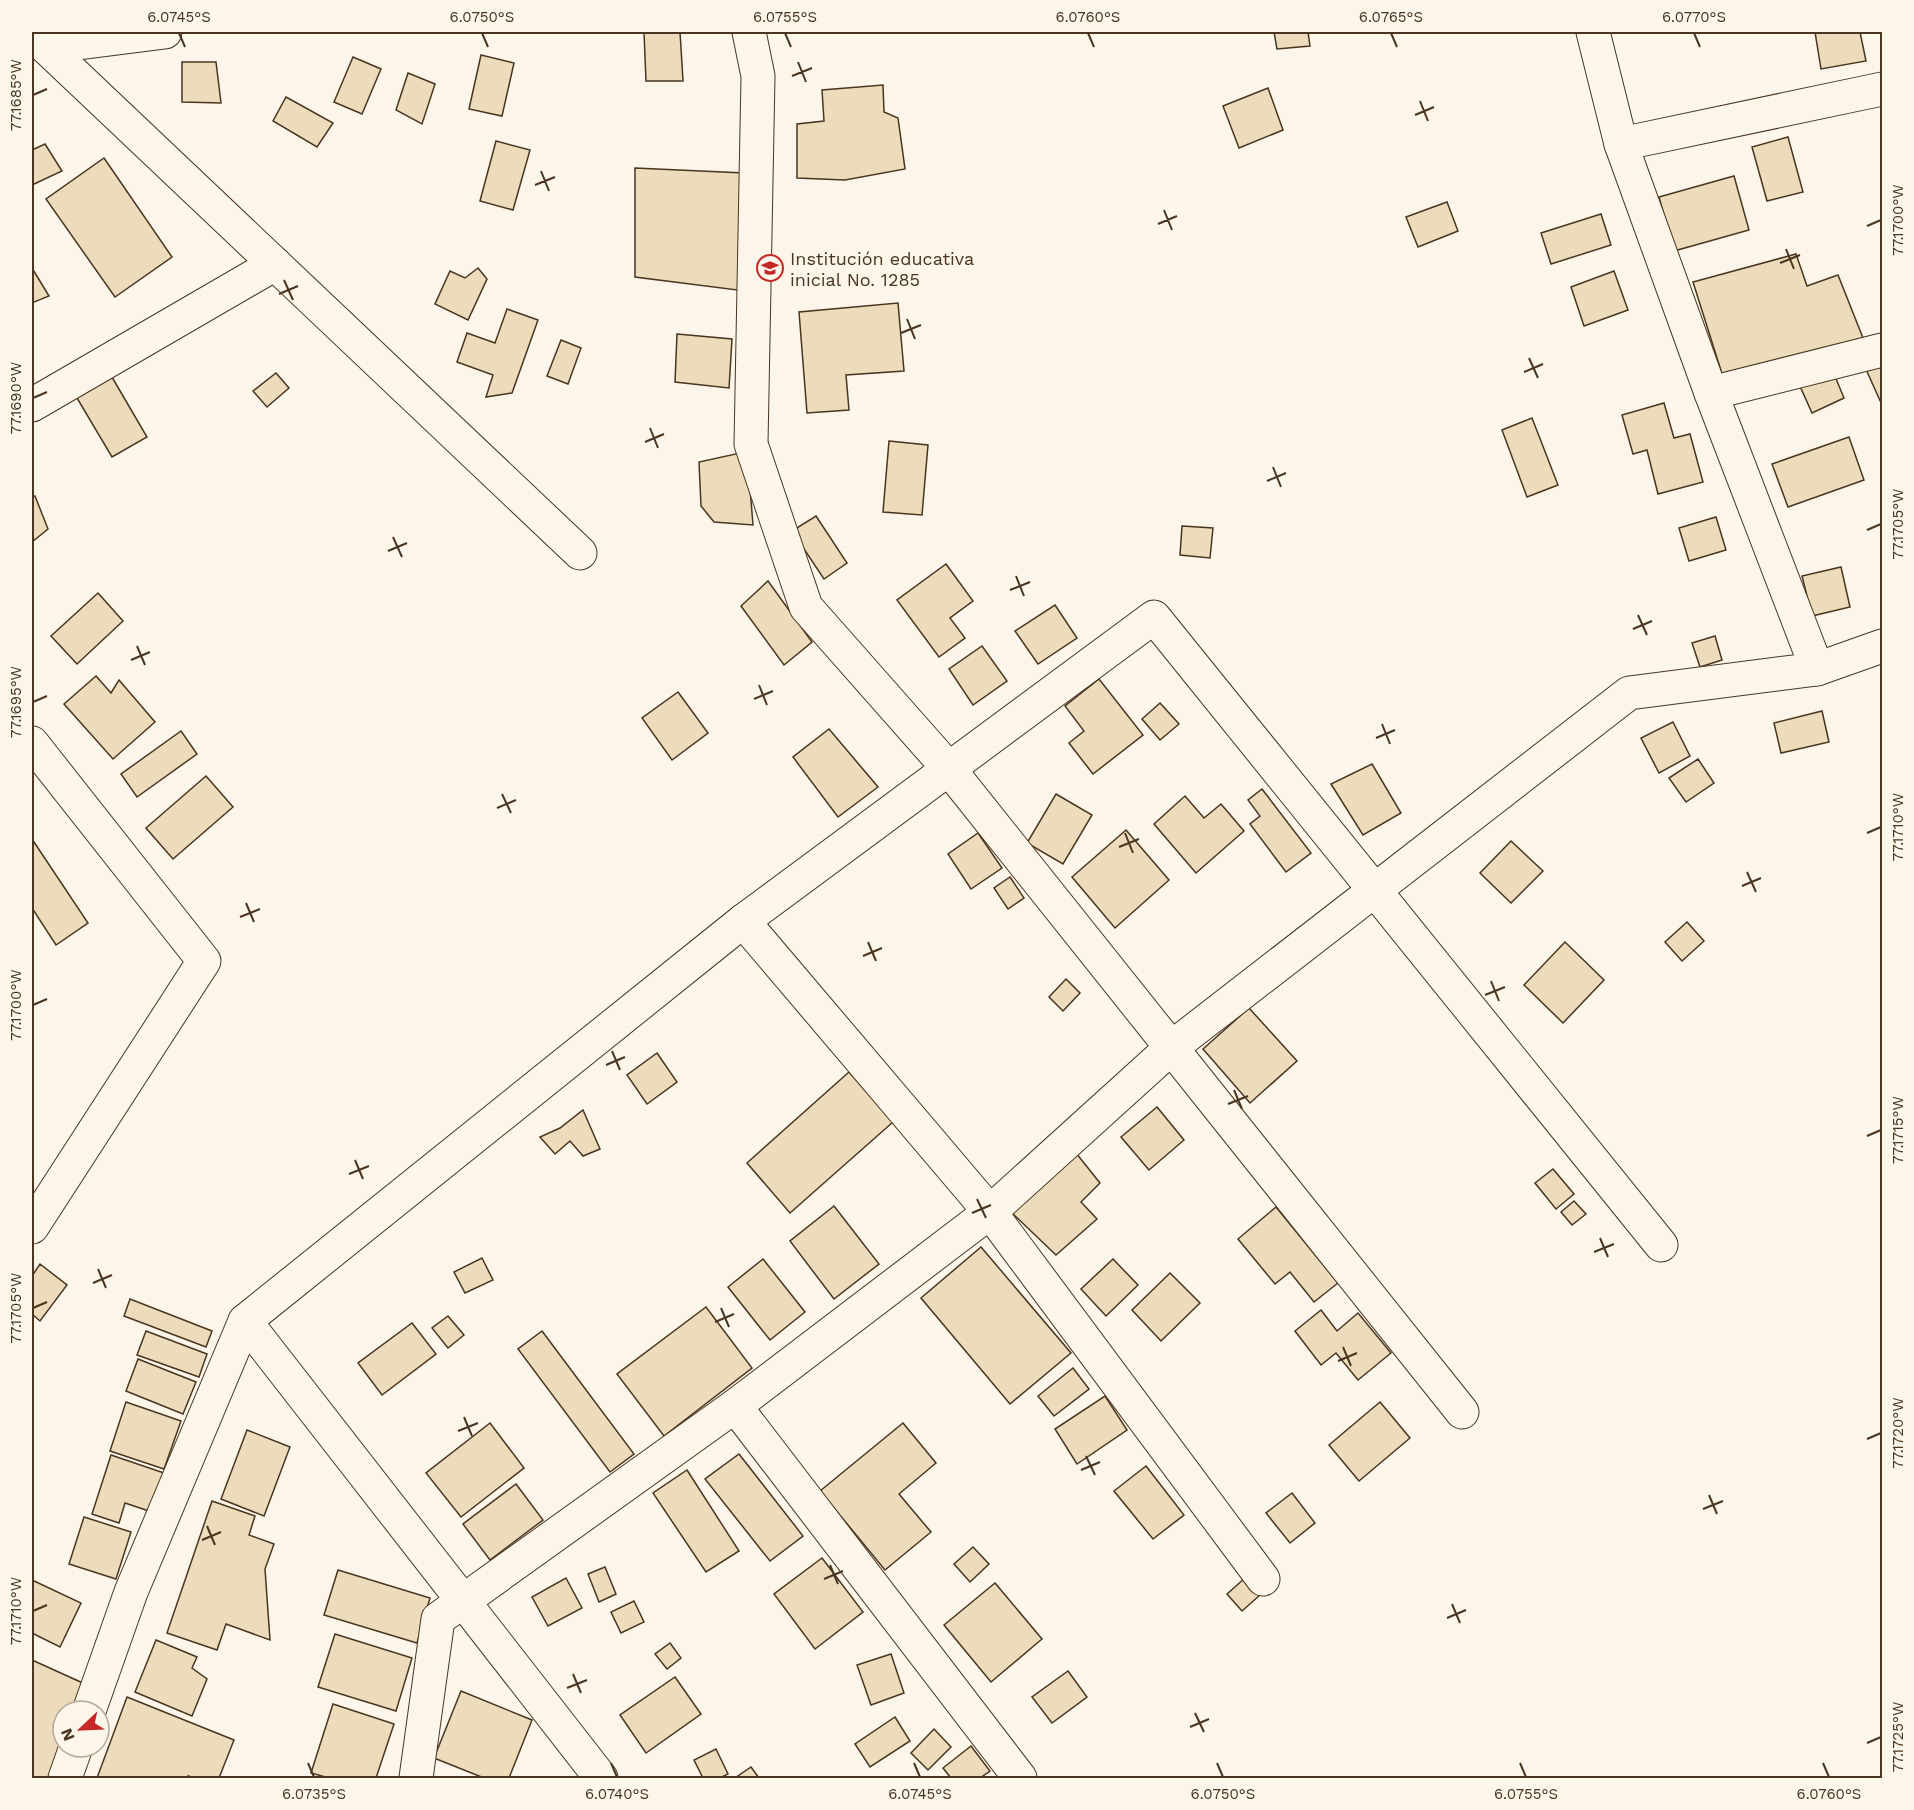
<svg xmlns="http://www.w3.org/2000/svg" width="1914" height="1810" viewBox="0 0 1914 1810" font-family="'Work Sans',sans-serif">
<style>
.building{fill:#ecdcbc;stroke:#4a3520;stroke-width:1.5}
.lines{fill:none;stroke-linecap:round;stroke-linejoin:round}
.minor-casing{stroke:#4a3520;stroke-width:35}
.minor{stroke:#fbf6e9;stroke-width:33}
.ticks{fill:none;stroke:#4a3520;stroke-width:2}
.labels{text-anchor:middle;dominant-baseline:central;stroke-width:4.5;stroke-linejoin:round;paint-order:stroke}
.poi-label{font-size:18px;fill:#4a3520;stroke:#fbf6e9;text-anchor:start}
.neatline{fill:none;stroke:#4a3520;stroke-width:2}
.ticks-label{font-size:15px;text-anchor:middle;fill:#4a3520}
</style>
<rect width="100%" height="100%" fill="#fbf6e9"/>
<!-- building -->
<g class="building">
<polygon points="644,32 680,32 683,81 646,81"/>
<polygon points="1274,32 1308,32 1310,46 1277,49"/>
<polygon points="1815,32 1860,32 1866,61 1821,69"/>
<polygon points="481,55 514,63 502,116 469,109"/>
<polygon points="353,57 381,69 362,114 334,102"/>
<polygon points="182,62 216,62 221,103 182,102"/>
<polygon points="408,73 435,84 422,124 396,110"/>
<polygon points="883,85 884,112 898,118 905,169 845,180 797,178 797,124 824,121 822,90"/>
<polygon points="1268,88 1283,130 1239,148 1223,106"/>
<polygon points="286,97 333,123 317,147 273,121"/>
<polygon points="1788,137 1803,192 1767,201 1752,147"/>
<polygon points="496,141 530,150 513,210 480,201"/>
<polygon points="45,144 62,171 32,185 32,150"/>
<polygon points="104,158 172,257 115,297 46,199"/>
<polygon points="635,168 744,173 745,291 635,277"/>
<polygon points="1734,176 1749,230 1674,251 1659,197"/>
<polygon points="1447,202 1458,231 1418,247 1406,217"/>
<polygon points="1601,214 1611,245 1551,264 1541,233"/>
<polygon points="1796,254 1807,286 1838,275 1863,338 1723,377 1693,282"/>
<polygon points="32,268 49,296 32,303"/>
<polygon points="478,268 487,279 468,320 435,304 450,271 465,278"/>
<polygon points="1614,271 1628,310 1584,326 1571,287"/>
<polygon points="898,303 904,371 846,375 849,410 807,413 799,312"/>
<polygon points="507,309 538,320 512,393 486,397 493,375 457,362 467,333 495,343"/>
<polygon points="677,334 732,339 729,388 675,382"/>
<polygon points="561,340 581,348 568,384 547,376"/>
<polygon points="1882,359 1882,405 1865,367"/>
<polygon points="1832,369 1844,398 1812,413 1799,384"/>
<polygon points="109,372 147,437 112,457 74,393"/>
<polygon points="276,373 289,388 267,407 253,391"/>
<polygon points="1664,403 1674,438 1690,434 1703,482 1658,494 1647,450 1633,454 1622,415"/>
<polygon points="1532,418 1558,485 1527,497 1502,430"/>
<polygon points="1849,437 1864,480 1788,507 1772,464"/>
<polygon points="889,441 928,445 922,515 883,512"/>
<polygon points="740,453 749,476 753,525 714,522 701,506 699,462"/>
<polygon points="35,496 48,529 32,542 32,497"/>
<polygon points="816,516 847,563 824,579 792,531"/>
<polygon points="1716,517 1726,550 1689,561 1679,528"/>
<polygon points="1182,526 1213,528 1210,558 1180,555"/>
<polygon points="946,564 973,601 950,618 965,638 939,657 897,600"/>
<polygon points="1841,567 1850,607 1812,616 1802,576"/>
<polygon points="768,581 812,642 784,665 741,606"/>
<polygon points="98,593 123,621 77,664 51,636"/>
<polygon points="1055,605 1077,638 1038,664 1015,631"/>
<polygon points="1715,636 1722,660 1700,667 1692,643"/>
<polygon points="982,646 1007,681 973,705 949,669"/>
<polygon points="96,676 111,693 119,680 155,722 113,759 64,704"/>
<polygon points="1099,679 1143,735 1093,774 1069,743 1084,731 1065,706"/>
<polygon points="678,692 708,733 672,760 642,718"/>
<polygon points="1160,703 1179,724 1160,740 1142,719"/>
<polygon points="1822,711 1829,742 1781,753 1774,723"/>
<polygon points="1673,722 1690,756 1659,773 1641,738"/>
<polygon points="829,729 878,787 838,817 793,757"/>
<polygon points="181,731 197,754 137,797 121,774"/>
<polygon points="1698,759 1714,783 1686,802 1669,778"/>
<polygon points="1372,764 1401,813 1363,835 1331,784"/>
<polygon points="206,776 233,807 173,859 146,828"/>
<polygon points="1262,789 1311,853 1286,872 1250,824 1260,816 1248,800"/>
<polygon points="1056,794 1092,815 1063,864 1027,843"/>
<polygon points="1185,796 1204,818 1221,804 1244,831 1196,873 1154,824"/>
<polygon points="1126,830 1169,880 1115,928 1072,877"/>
<polygon points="978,833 1002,868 971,889 948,854"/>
<polygon points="32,839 88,923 56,945 32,908"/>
<polygon points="1511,841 1543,871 1511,903 1480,873"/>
<polygon points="1010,877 1024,898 1008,909 994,888"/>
<polygon points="1687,922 1704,941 1682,961 1665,942"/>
<polygon points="1565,942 1604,980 1563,1023 1524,985"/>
<polygon points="1066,979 1080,993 1063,1011 1049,997"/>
<polygon points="1249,1008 1297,1061 1250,1103 1203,1049"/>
<polygon points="657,1053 677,1082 647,1104 627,1075"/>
<polygon points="849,1072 893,1122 790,1213 747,1163"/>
<polygon points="1157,1107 1184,1140 1149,1170 1121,1137"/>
<polygon points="583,1110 600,1149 583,1156 570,1141 555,1154 540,1137 560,1128"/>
<polygon points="1076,1153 1100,1183 1081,1202 1097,1219 1056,1255 1012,1213"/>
<polygon points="1553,1169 1574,1194 1556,1209 1535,1183"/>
<polygon points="1574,1201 1586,1214 1572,1225 1561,1212"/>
<polygon points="834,1206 879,1264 834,1299 790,1241"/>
<polygon points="1276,1207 1338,1283 1314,1302 1290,1272 1275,1284 1238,1239"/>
<polygon points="981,1247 1071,1353 1010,1404 921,1298"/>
<polygon points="482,1258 493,1280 465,1293 454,1272"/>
<polygon points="763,1259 805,1312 770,1340 728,1287"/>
<polygon points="1113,1259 1138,1285 1106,1316 1081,1289"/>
<polygon points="40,1264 67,1285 40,1321 32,1314 32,1276"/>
<polygon points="1170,1273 1200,1303 1161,1341 1132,1310"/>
<polygon points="130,1299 212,1331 206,1347 124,1316"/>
<polygon points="706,1307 752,1368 664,1436 617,1374"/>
<polygon points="1321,1310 1337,1331 1358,1313 1391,1353 1358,1380 1336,1353 1321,1365 1295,1331"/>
<polygon points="448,1316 464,1335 448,1348 432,1328"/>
<polygon points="412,1323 436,1354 382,1395 358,1363"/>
<polygon points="146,1331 207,1354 199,1377 137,1355"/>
<polygon points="542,1331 634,1454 610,1472 518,1349"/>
<polygon points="138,1359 196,1382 183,1414 126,1391"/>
<polygon points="1073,1368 1089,1389 1054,1416 1038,1396"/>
<polygon points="1105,1396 1127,1430 1077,1464 1055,1429"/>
<polygon points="126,1402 181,1421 164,1469 110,1451"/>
<polygon points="1380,1402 1410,1438 1359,1481 1329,1445"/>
<polygon points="490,1423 524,1468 461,1517 426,1473"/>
<polygon points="903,1423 936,1463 899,1494 931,1532 885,1570 820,1491"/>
<polygon points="247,1430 290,1447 264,1516 221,1499"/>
<polygon points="739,1454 803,1536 770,1561 705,1479"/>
<polygon points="111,1455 164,1473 152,1512 125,1503 119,1523 92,1514"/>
<polygon points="1146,1466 1184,1515 1153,1539 1114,1491"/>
<polygon points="687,1470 739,1551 706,1572 653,1493"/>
<polygon points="516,1484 543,1520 490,1560 463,1524"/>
<polygon points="1292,1493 1315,1523 1290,1543 1266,1513"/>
<polygon points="212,1501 255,1516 249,1535 274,1544 265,1569 270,1640 226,1624 217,1650 167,1633"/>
<polygon points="84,1517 131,1532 116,1579 69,1564"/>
<polygon points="973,1547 989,1564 970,1582 954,1564"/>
<polygon points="822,1558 863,1612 815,1649 774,1594"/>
<polygon points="605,1567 616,1594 599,1602 588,1574"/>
<polygon points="338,1570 430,1598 417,1643 324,1615"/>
<polygon points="566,1578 582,1608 548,1626 532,1597"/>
<polygon points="1245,1578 1260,1595 1242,1611 1227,1594"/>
<polygon points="32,1580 81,1603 60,1647 32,1633"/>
<polygon points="995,1583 1042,1639 991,1682 944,1625"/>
<polygon points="634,1601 644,1622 621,1633 611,1612"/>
<polygon points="335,1634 412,1658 396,1711 318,1687"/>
<polygon points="156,1640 197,1657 192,1668 207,1679 192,1716 135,1692"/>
<polygon points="670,1643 681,1658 667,1669 655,1654"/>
<polygon points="891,1654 904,1693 871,1705 857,1665"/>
<polygon points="32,1660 85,1684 74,1711 63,1711 63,1740 48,1778 32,1778"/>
<polygon points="1068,1671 1087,1697 1052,1723 1032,1697"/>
<polygon points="675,1677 701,1714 646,1753 620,1715"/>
<polygon points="461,1691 532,1720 509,1778 484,1778 434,1758"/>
<polygon points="127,1697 234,1740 219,1778 195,1778 188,1776 187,1778 97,1778"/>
<polygon points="333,1704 394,1724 376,1778 329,1778 311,1773"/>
<polygon points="895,1717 910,1741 870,1767 855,1744"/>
<polygon points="934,1729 951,1747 928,1770 911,1753"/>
<polygon points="971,1746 990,1771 980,1778 951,1778 943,1768"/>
<polygon points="716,1749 728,1774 720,1778 703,1778 694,1760"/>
<polygon points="751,1767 759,1778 735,1778"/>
</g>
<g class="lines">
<defs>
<g id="minor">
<polyline points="749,32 758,76 751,444 806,607 949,769 1462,1412"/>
<polyline points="1593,32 1621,144 1711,393 1817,669"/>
<polyline points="32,34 580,553"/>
<polyline points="47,47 165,32"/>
<polyline points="1621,144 1882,89"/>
<polyline points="1711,393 1882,350"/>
<polyline points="32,405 275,264"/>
<polyline points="32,743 204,961 32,1227"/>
<polyline points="743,921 990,1212 1263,1579"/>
<polyline points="245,1321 601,1778"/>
<polyline points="735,1406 1020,1778"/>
<polyline points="89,1711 131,1592 245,1321 743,921 1154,617 1661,1245"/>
<polyline points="65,1778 76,1747"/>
<polyline points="416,1778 438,1619 735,1406 990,1212 1171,1048 1629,693 1817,669 1882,646"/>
</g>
</defs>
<!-- minor casing -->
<use href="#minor" class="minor-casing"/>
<!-- minor -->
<use href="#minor" class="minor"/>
</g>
<!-- ticks -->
<path class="ticks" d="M179 33 185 47M482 33 488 47M785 33 791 47M1088 33 1094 47M1391 33 1397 47M1694 33 1700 47M798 62 806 82M792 76 812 68M33 95 47 89M1420 101 1428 121M1415 115 1434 107M541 171 549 191M535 185 555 177M1164 210 1172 230M1158 224 1177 216M1867 226 1881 220M1786 249 1794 269M1780 263 1800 255M284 280 293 300M279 294 298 286M907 319 915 339M901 333 921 325M1529 358 1538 378M1524 372 1543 364M33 398 47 392M650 428 658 448M645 442 664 434M1273 467 1281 487M1267 481 1286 473M1867 530 1881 524M393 537 402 557M388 551 407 543M1016 576 1024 596M1010 590 1030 582M1638 615 1647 635M1633 629 1652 621M137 646 145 665M131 660 150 652M759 685 767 705M754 699 773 691M33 702 47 696M1382 724 1390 744M1376 738 1395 730M502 794 511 813M497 808 516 800M1125 833 1133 853M1867 833 1881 827M1119 847 1139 839M1747 872 1756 892M1742 886 1761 878M246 903 254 922M240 917 260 909M868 942 876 961M863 956 882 948M1491 981 1499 1001M1485 995 1505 987M33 1005 47 999M612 1051 620 1070M606 1065 625 1057M1234 1090 1242 1109M1228 1104 1248 1096M1867 1136 1881 1130M355 1160 363 1179M349 1174 369 1166M977 1199 986 1218M972 1213 991 1205M1600 1238 1608 1257M1594 1252 1614 1244M98 1269 106 1288M93 1283 112 1275M33 1308 47 1302M721 1308 729 1327M715 1322 734 1314M1343 1347 1351 1366M1338 1361 1357 1353M464 1417 472 1436M458 1431 478 1423M1867 1439 1881 1433M1086 1456 1095 1475M1081 1470 1100 1462M1709 1495 1717 1514M1703 1509 1723 1501M207 1526 215 1545M202 1540 221 1532M830 1565 838 1584M824 1579 843 1571M1452 1604 1460 1623M33 1611 47 1605M1447 1618 1466 1610M573 1674 581 1693M567 1688 587 1680M1195 1713 1204 1732M1190 1727 1209 1719M1867 1743 1881 1737M308 1763 314 1777M611 1763 617 1777M914 1763 920 1777M1217 1763 1223 1777M1520 1763 1526 1777M1823 1763 1829 1777"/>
<!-- icons -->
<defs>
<symbol id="school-ring" viewBox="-11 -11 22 22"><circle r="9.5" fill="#fbf6e9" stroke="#c62828" stroke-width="1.5"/><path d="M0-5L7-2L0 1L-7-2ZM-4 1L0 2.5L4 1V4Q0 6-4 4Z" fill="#c62828"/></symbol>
</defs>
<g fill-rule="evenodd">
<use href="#school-ring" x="755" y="253" width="30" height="30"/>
</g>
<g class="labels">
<!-- poi labels -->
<g class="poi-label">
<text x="790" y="258">Institución educativa<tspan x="790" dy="21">inicial No. 1285</tspan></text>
</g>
</g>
<!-- border -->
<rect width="1914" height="1810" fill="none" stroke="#fbf6e9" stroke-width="66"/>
<!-- north arrow -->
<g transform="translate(81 1729) rotate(247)"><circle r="28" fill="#fbf6e9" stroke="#b4a999" stroke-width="1.5"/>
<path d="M0-4.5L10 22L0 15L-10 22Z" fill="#c62828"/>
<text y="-9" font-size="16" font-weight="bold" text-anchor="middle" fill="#4a3520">N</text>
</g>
<rect x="33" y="33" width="1848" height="1744" class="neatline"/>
<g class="ticks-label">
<text x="179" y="22">6.0745°S</text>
<text x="482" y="22">6.0750°S</text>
<text x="785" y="22">6.0755°S</text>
<text x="1088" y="22">6.0760°S</text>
<text x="1391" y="22">6.0765°S</text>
<text x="1694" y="22">6.0770°S</text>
<text transform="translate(16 95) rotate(-90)" y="5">77.1685°W</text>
<text transform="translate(1898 220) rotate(-90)" y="5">77.1700°W</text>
<text transform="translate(16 398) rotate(-90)" y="5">77.1690°W</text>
<text transform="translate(1898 524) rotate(-90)" y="5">77.1705°W</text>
<text transform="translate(16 702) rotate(-90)" y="5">77.1695°W</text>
<text transform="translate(1898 827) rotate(-90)" y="5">77.1710°W</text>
<text transform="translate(16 1005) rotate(-90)" y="5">77.1700°W</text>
<text transform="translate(1898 1130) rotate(-90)" y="5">77.1715°W</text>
<text transform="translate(16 1308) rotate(-90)" y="5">77.1705°W</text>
<text transform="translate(1898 1433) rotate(-90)" y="5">77.1720°W</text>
<text transform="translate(16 1611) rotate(-90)" y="5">77.1710°W</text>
<text transform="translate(1898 1737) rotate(-90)" y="5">77.1725°W</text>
<text x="314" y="1799">6.0735°S</text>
<text x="617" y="1799">6.0740°S</text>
<text x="920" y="1799">6.0745°S</text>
<text x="1223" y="1799">6.0750°S</text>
<text x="1526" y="1799">6.0755°S</text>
<text x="1829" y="1799">6.0760°S</text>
</g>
</svg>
